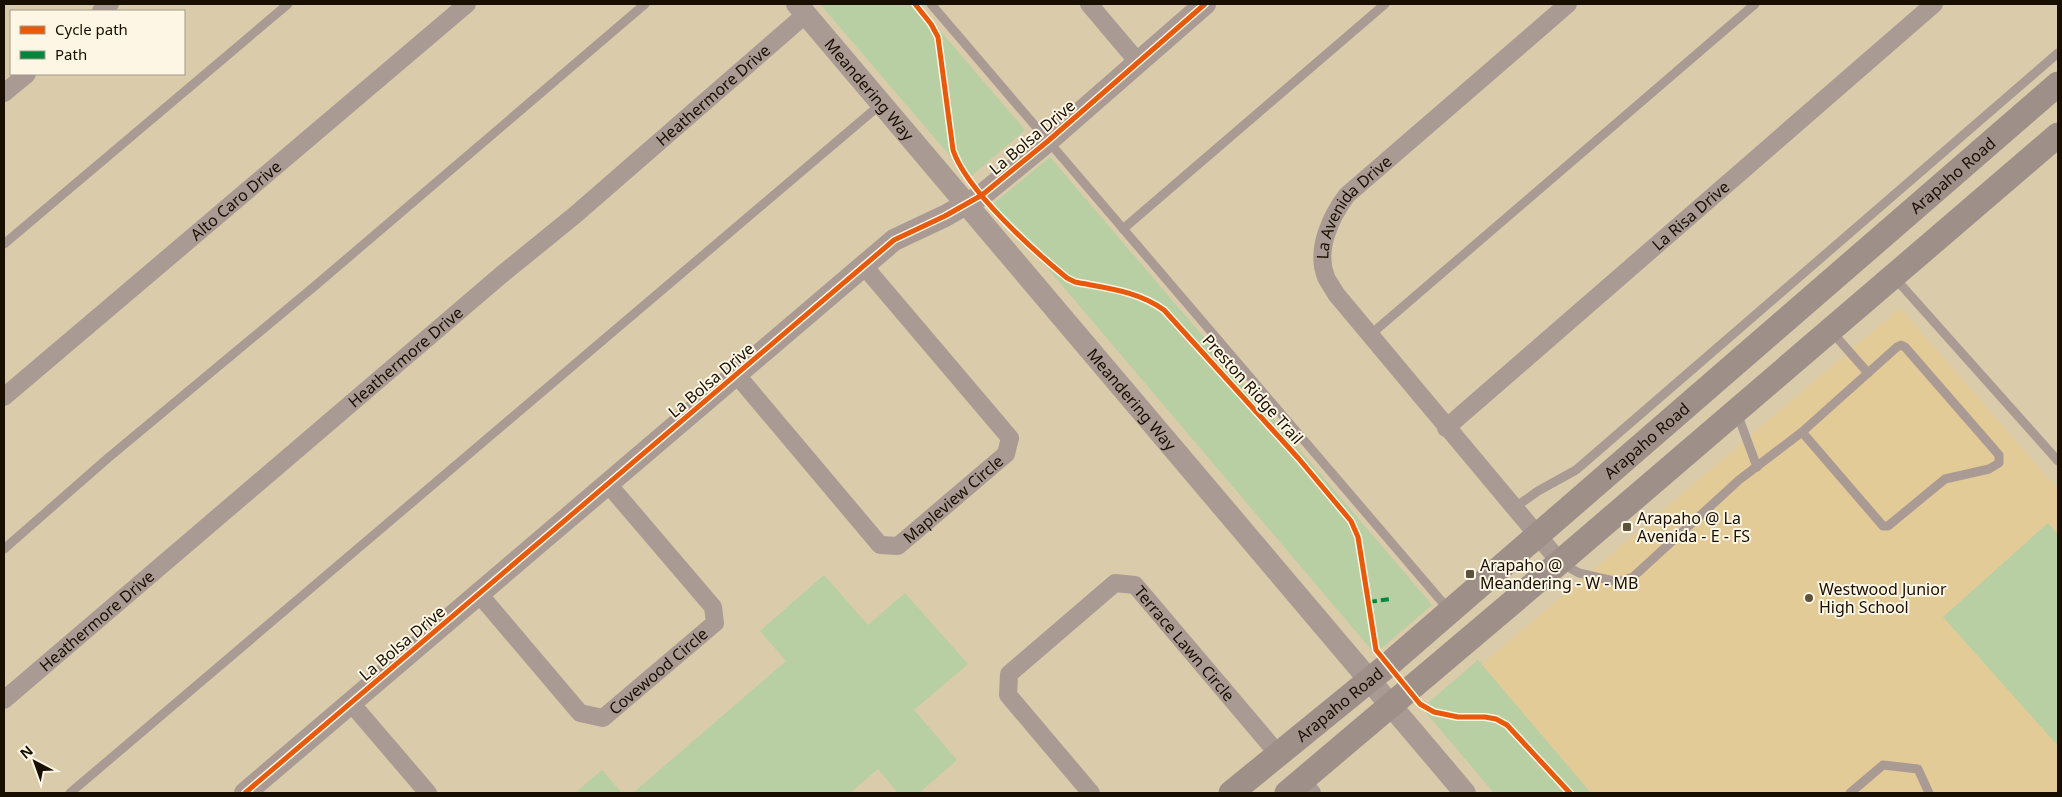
<svg xmlns="http://www.w3.org/2000/svg" width="2062" height="797" viewBox="0 0 2062 797" font-family="'Noto Sans',sans-serif">
<style>
.built{fill:#e3cb98}
.park{fill:#b7cfa3}
.lines{fill:none;stroke-linecap:round;stroke-linejoin:round}
.service{stroke:#a99b94;stroke-width:9}
.minor{stroke:#a99b94;stroke-width:18}
.tertiary{stroke:#a99b94;stroke-width:22}
.secondary{stroke:#9e8f89;stroke-width:25}
.quiet{stroke:#00873e;stroke-width:4;stroke-dasharray:8 4;stroke-linecap:butt}
.cycleway-casing{stroke:#fef6e4;stroke-width:8}
.cycleway{stroke:#e8590c;stroke-width:5}
.poi-dot{fill:#5d513c;stroke:#fef6e4;stroke-width:2}
.labels{text-anchor:middle;dominant-baseline:central;stroke-width:4;stroke-linejoin:round;paint-order:stroke}
.street-label{font-size:16px;fill:#190f00;stroke:#fef6e4}
.poi-label{font-size:16px;fill:#190f00;stroke:#fef6e4;text-anchor:start}
</style>
<rect width="100%" height="100%" fill="#dacbab"/>
<!-- built -->
<polygon class="built" points="1900,308 2058,489 2058,793 1505,793 1432,707"/>
<!-- park -->
<g class="park">
<polygon points="820,4 917,4 1025,130 969,178"/>
<polygon points="1050,157 1432,605 1375,654 993,204"/>
<polygon points="2048,523 2058,535 2058,746 1943,617"/>
<polygon points="824,575 868,625 905,593 968,664 914,710 957,760 919,793 898,793 878,769 850,793 633,793 786,661 760,631"/>
<polygon points="1478,660 1591,793 1494,793 1422,708"/>
<polygon points="602,770 622,793 575,793"/>
</g>
<g class="lines">
<!-- service -->
<g class="service">
<polyline points="931,4 1449,610"/>
<polyline points="1123,229 1385,4"/>
<polyline points="4,244 288,4"/>
<polyline points="1894,277 2058,461"/>
<polyline points="1832,332 1868,373"/>
<polyline points="1370,335 1755,4"/>
<polyline points="1737,413 1757,467"/>
<polyline points="1514,508 1538,491 1576,470 2058,53"/>
<polyline points="4,549 108,458 316,285 645,4"/>
<polyline points="1563,564 1579,573 1618,582 1633,577 1739,480 1802,432 1883,526 1888,526 1945,479 1989,469 1999,463 1999,455 1905,347 1901,345 1897,347 1802,432"/>
<polyline points="70,793 881,104"/>
<polyline points="1850,793 1883,765 1918,769 1929,793"/>
</g>
<!-- minor -->
<g class="minor">
<polyline points="1089,4 1138,62"/>
<polyline points="101,11 110,4"/>
<polyline points="4,93 27,74"/>
<path id="s1" d="M736 374 880 545 898 546 1006 454 1010 438 864 266"/>
<path id="s2" d="M4 397 467 4"/>
<path id="s3" d="M1446 428 1934 4"/>
<path id="s4" d="M1560 562 1336 294C1333 288 1328 282 1326 277 1315 250 1331 216 1347 195L1568 4"/>
<path id="s5" d="M479 594 580 713 603 718 715 623 713 607 608 484"/>
<path id="s6" d="M4 700 500 276 575 215 806 14"/>
<polyline points="351,703 428,793"/>
<polyline points="1302,781 1312,793"/>
<path id="s7" d="M1091 793 1008 695 1009 674 1115 583 1135 585 1279 755"/>
</g>
<!-- tertiary -->
<g class="tertiary">
<path id="s8" d="M797 4 1465 793"/>
<polyline points="245,793 894,240 945,216 982,195 1048,141 1205,4"/>
</g>
<!-- secondary -->
<g class="secondary">
<path id="s9" d="M1231 793 1388 665 2058 84"/>
<polyline points="1287,793 1560,562 2058,135"/>
</g>
<!-- quiet -->
<polyline class="quiet" points="1369,602 1390,599"/>
<defs>
<g id="cycleway">
<path d="M915 4 931 24 938 37 953 150C966 190 1034 251 1067 278L1075 282C1106 288 1138 291 1164 310L1299 459 1351 521 1358 537 1376 650 1420 704 1434 712 1458 717H1485L1496 719 1507 725 1570 793"/>
<polyline points="245,793 894,240 945,216 982,195 1048,141 1205,4"/>
</g>
</defs>
<!-- cycleway casing -->
<use href="#cycleway" class="cycleway-casing"/>
<!-- cycleway -->
<use href="#cycleway" class="cycleway"/>
</g>
<!-- markers -->
<g class="poi-dot">
<rect x="1622" y="522" width="10" height="10" rx="2.5"/>
<rect x="1465" y="569" width="10" height="10" rx="2.5"/>
<circle cx="1809" cy="598" r="5"/>
</g>
<g class="labels">
<!-- street labels -->
<g class="street-label">
<text stroke="none"><textPath href="#s8" startOffset="112">Meandering Way</textPath></text>
<text stroke="none"><textPath href="#s6" startOffset="932">Heathermore Drive</textPath></text>
<text transform="translate(1032 137) rotate(-40)">La Bolsa Drive</text>
<text stroke="none"><textPath href="#s9" startOffset="950">Arapaho Road</textPath></text>
<text stroke="none"><textPath href="#s2" startOffset="304">Alto Caro Drive</textPath></text>
<text stroke="none"><textPath href="#s4" startOffset="450">La Avenida Drive</textPath></text>
<text stroke="none"><textPath href="#s3" startOffset="324">La Risa Drive</textPath></text>
<text stroke="none"><textPath href="#s6" startOffset="528">Heathermore Drive</textPath></text>
<text transform="translate(711 380) rotate(-40)">La Bolsa Drive</text>
<text transform="translate(1253 389) rotate(48)">Preston Ridge Trail</text>
<text stroke="none"><textPath href="#s8" startOffset="518">Meandering Way</textPath></text>
<text stroke="none"><textPath href="#s9" startOffset="545">Arapaho Road</textPath></text>
<text stroke="none"><textPath href="#s1" startOffset="314">Mapleview Circle</textPath></text>
<text stroke="none"><textPath href="#s6" startOffset="122">Heathermore Drive</textPath></text>
<text transform="translate(402 643) rotate(-40)">La Bolsa Drive</text>
<text stroke="none"><textPath href="#s7" startOffset="386">Terrace Lawn Circle</textPath></text>
<text stroke="none"><textPath href="#s5" startOffset="252">Covewood Circle</textPath></text>
<text stroke="none"><textPath href="#s9" startOffset="140">Arapaho Road</textPath></text>
</g>
<!-- poi labels -->
<g class="poi-label">
<text x="1637" y="518">Arapaho @ La<tspan x="1637" dy="18">Avenida - E - FS</tspan></text>
<text x="1480" y="565">Arapaho @<tspan x="1480" dy="18">Meandering - W - MB</tspan></text>
<text x="1819" y="589">Westwood Junior<tspan x="1819" dy="18">High School</tspan></text>
</g>
</g>
<!-- border -->
<rect width="2062" height="797" fill="none" stroke="#190f00" stroke-width="10"/>
<!-- legend -->
<rect x="10" y="10" width="175" height="65" fill="#fef6e4" stroke="#a29a89"/>
<rect x="20" y="26" width="25" height="8" fill="#e8590c" stroke="#a29a89"/>
<text x="55" y="35" font-size="15" fill="#190f00">Cycle path</text>
<rect x="20" y="51" width="25" height="8" fill="#00873e" stroke="#a29a89"/>
<text x="55" y="60" font-size="15" fill="#190f00">Path</text>
<!-- north arrow -->
<g transform="translate(35 762) rotate(319)" stroke="#fef6e4" stroke-width="4" paint-order="stroke">
<path d="M0-4L9 19L0 12L-9 19Z" fill="#190f00"/>
<text y="-8" font-size="14" font-weight="bold" text-anchor="middle" fill="#190f00">N</text>
</g>
</svg>
